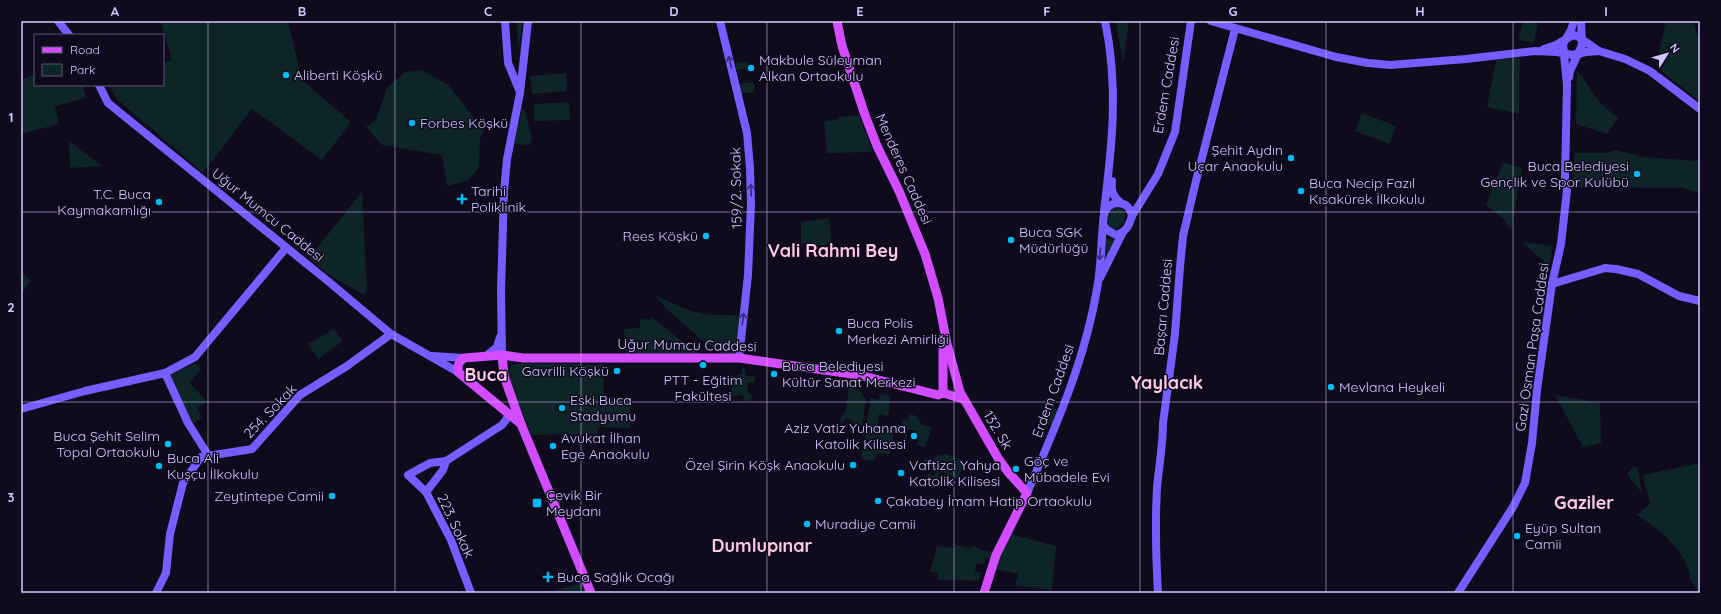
<svg xmlns="http://www.w3.org/2000/svg" width="1721" height="614" viewBox="0 0 1721 614" font-family="Quicksand,sans-serif">
<style>
.green{fill:#0d2527}
.lines{fill:none;stroke-linecap:round;stroke-linejoin:round}
.secondary{stroke:#755dff;stroke-width:8}
.primary{stroke:#d24dff;stroke-width:9}
.oneway{stroke:#382b77}
.grid{fill:none;stroke:#d3c6ff;stroke-width:1;stroke-opacity:0.55}
.poi-dot{fill:#00bbf1;stroke:#100a1d;stroke-width:1.5}
.labels{text-anchor:middle;dominant-baseline:central;stroke-width:3;stroke-linejoin:round;paint-order:stroke}
.poi-label{font-size:14px;fill:#d3c6ff;stroke:#100a1d;text-anchor:start}
.street-label{font-size:14px;fill:#d3c6ff;stroke:#100a1d}
.district-label{font-size:18px;font-weight:bold;fill:#ffc8e4;stroke:#100a1d}
.neatline{fill:none;stroke:#d3c6ff;stroke-width:1.5}
.grid-label{font-size:13px;text-anchor:middle;font-weight:bold;fill:#d3c6ff}
</style>
<rect width="100%" height="100%" fill="#100a1d"/>
<!-- green -->
<g class="green">
<polygon points="165,21 288,21 302,80 351,122 322,160 252,109 203,173 118,100 108,85 163,85 163,63 172,60 161,22"/>
<polygon points="517,21 523,21 518,54"/>
<polygon points="1116,21 1129,21 1123,64"/>
<polygon points="1523,21 1538,21 1534,43 1519,40"/>
<path d="M1666 21H1694C1694 28 1698 36 1700 43V102L1658 68 1656 65Z"/>
<polygon points="1520,57 1519,114 1487,107 1496,60"/>
<polygon points="747,61 748,68 736,70 735,63"/>
<polygon points="422,70 448,85 484,130 480,139 479,167 469,180 447,186 442,155 382,145 366,127 376,120 387,88 405,72"/>
<polygon points="1577,70 1601,104 1618,118 1607,134 1576,124"/>
<polygon points="566,73 567,91 532,94 530,76"/>
<polygon points="35,75 35,85 83,85 86,98 55,106 59,124 21,134 21,79"/>
<polygon points="754,82 755,92 739,94 738,84"/>
<polygon points="569,102 570,120 534,121 534,104"/>
<polygon points="523,106 532,137 530,145 514,144"/>
<polygon points="1362,113 1396,126 1389,144 1355,131"/>
<polygon points="859,115 873,152 827,153 824,121 838,119 838,117"/>
<polygon points="69,141 102,166 70,168"/>
<polygon points="1616,150 1644,157 1700,161 1700,195 1696,192 1683,188 1573,187 1574,153 1606,153"/>
<polygon points="1503,162 1522,168 1511,230 1504,219 1486,205"/>
<polygon points="362,192 367,291 364,295 326,273 309,258"/>
<path d="M1116 208 1123 209C1129 217 1122 230 1112 229L1108 224C1107 217 1109 210 1116 208Z"/>
<polygon points="829,218 832,246 801,243 801,222"/>
<polygon points="1104,238 1118,240 1103,268"/>
<polygon points="1522,242 1553,246 1549,266"/>
<polygon points="21,272 31,280 21,295"/>
<path d="M654 295C669 301 684 310 700 313 713 316 728 314 741 316L737 356 721 354 700 338 670 312Z"/>
<polygon points="651,316 676,337 699,353 695,355 626,354 624,329 640,328 640,319 651,320"/>
<polygon points="334,329 343,341 318,359 308,344"/>
<polygon points="195,363 201,369 190,383 207,402 197,408 202,418 193,423 170,376"/>
<polygon points="526,363 604,365 603,396 631,399 630,428 598,427 598,434 531,435 507,374 510,366 516,364"/>
<polygon points="742,367 745,369 746,376 755,376 754,382 747,383 748,394 752,394 751,401 744,401 743,395 732,396 731,376 742,374"/>
<polygon points="850,377 858,378 856,390 862,392 861,396 866,398 862,426 853,425 853,421 845,418 843,423 840,423 841,416 846,411"/>
<polygon points="880,394 891,396 888,416 879,414 877,429 886,431 886,428 895,429 889,454 882,453 876,454 875,461 861,459 871,398 879,400"/>
<polygon points="1555,395 1600,403 1601,443 1583,447"/>
<polygon points="1047,406 1060,411 1054,427 1041,423"/>
<polygon points="910,414 916,416 918,419 921,420 920,424 932,428 925,447 917,445 920,437 918,432 908,429 905,443 903,443 905,435 899,432 903,419 908,420"/>
<polygon points="944,453 964,461 962,469 958,478 941,472 938,479 927,476 928,473 934,476 936,470 930,467 929,469 922,466 925,457 934,460 937,454 943,456"/>
<path d="M1700 463V593H1699L1689 577 1690 573C1687 567 1685 561 1682 556 1671 539 1653 525 1637 515L1650 504 1643 475Z"/>
<polygon points="1634,466 1638,468 1642,493 1627,474"/>
<polygon points="1010,534 1056,546 1052,590 1015,585 1018,574 993,569"/>
<path d="M955 545 969 548 975 546 981 550 992 552V559L986 557 984 564 977 563 975 572 981 573 978 581C964 579 951 582 937 579L938 573 930 572 937 546 954 548Z"/>
<polygon points="582,583 586,593 544,593"/>
</g>
<g class="lines">
<!-- secondary -->
<g class="secondary">
<polyline points="58,21 69,35"/>
<polyline points="505,21 508,63 520,92"/>
<polyline points="720,21 747,133 750,168 751,204 748,275 739,358"/>
<polyline points="1211,21 1336,57 1368,63 1390,65 1466,59 1535,51 1557,52 1572,55 1586,52 1599,51"/>
<polyline points="1544,49 1556,45 1573,35 1577,36 1599,51 1625,59 1650,71 1700,109"/>
<polyline points="1569,77 1570,71 1582,45 1581,21"/>
<polyline points="99,85 108,103 329,282 391,334 458,372"/>
<path d="M1112 181C1111 191 1113 197 1121 203"/>
<path d="M1116 203C1126 203 1130 207 1132 216 1129 226 1126 232 1116 235L1107 230 1103 225C1103 214 1105 206 1116 203Z"/>
<path d="M1104 211C1112 146 1119 87 1105 21"/>
<polyline points="1132,216 1158,174 1175,132 1191,21"/>
<polyline points="1100,278 1123,232"/>
<polyline points="1552,284 1605,268 1616,269 1638,274 1679,296 1700,301"/>
<polyline points="502,355 501,291 504,192 507,159 520,93 528,21"/>
<polyline points="432,356 464,358"/>
<polyline points="486,356 497,347 500,337"/>
<polyline points="165,373 188,423 208,455"/>
<polyline points="21,409 85,391 165,373 195,357 286,248"/>
<polyline points="426,492 443,470 446,461"/>
<path d="M1027 493C1057 424 1086 358 1098 283 1101 264 1101 244 1103 225"/>
<polyline points="156,593 166,573 170,534 183,483 201,457 252,449 300,395 347,366 391,334"/>
<polyline points="471,593 451,540 426,492 408,475 430,463 446,461 502,425 506,420 509,413"/>
<path d="M1158 593C1156 558 1155 523 1157 488 1159 466 1163 445 1163 423L1175 334 1180 267 1183 236 1195 185 1235 29"/>
<polyline points="1458,593 1513,507 1525,483 1532,443 1537,390 1552,284 1561,244 1567,190 1565,178 1567,85 1563,44 1571,30 1574,21"/>
</g>
<!-- primary -->
<g class="primary">
<polyline points="837,21 842,46 865,115 877,146 899,191 925,254 938,298 947,344 960,392 998,458 1008,472 1027,493 996,555 984,593"/>
<polyline points="943,339 943,393"/>
<polyline points="502,355 504,376 521,424 591,593"/>
<polyline points="943,393 963,399"/>
<path d="M521 424 458 372C458 365 458 362 464 358L502 355 523 358H739L859 375 938 395 943 393"/>
</g>
</g>
<!-- one-way arrows -->
<defs><path id="oneway-shaft" d="M-6 0H5M1.5-3L5.5 0L1.5 3" fill="none" stroke-width="1.6" stroke-linecap="round" stroke-linejoin="round"/></defs>
<g class="oneway">
<use href="#oneway-shaft" transform="translate(730 62) rotate(-104)"/>
<use href="#oneway-shaft" transform="translate(751 190) rotate(-92)"/>
<use href="#oneway-shaft" transform="translate(1100 254) rotate(95)"/>
<use href="#oneway-shaft" transform="translate(743 319) rotate(-83)"/>
</g>
<!-- grid -->
<path class="grid" d="M208 21V593M395 21V593M581 21V593M767 21V593M954 21V593M1140 21V593M1326 21V593M1513 21V593M21 212H1700M21 402H1700"/>
<!-- markers -->
<g class="poi-dot">
<circle cx="751" cy="68" r="4"/>
<circle cx="286" cy="75" r="4"/>
<circle cx="412" cy="123" r="4"/>
<circle cx="1291" cy="158" r="4"/>
<circle cx="1637" cy="174" r="4"/>
<circle cx="1301" cy="191" r="4"/>
<path d="M460 193h4v4h4v4h-4v4h-4v-4h-4v-4h4z"/>
<circle cx="159" cy="202" r="4"/>
<circle cx="706" cy="236" r="4"/>
<circle cx="1011" cy="240" r="4"/>
<circle cx="839" cy="331" r="4"/>
<circle cx="703" cy="365" r="4"/>
<circle cx="617" cy="371" r="4"/>
<circle cx="774" cy="374" r="4"/>
<circle cx="1331" cy="387" r="4"/>
<circle cx="562" cy="408" r="4"/>
<circle cx="914" cy="436" r="4"/>
<circle cx="168" cy="444" r="4"/>
<circle cx="553" cy="446" r="4"/>
<circle cx="853" cy="465" r="4"/>
<circle cx="159" cy="466" r="4"/>
<circle cx="1016" cy="469" r="4"/>
<circle cx="901" cy="473" r="4"/>
<circle cx="332" cy="496" r="4"/>
<circle cx="878" cy="501" r="4"/>
<rect x="532" y="498" width="10" height="10" rx="2"/>
<circle cx="807" cy="524" r="4"/>
<circle cx="1517" cy="536" r="4"/>
<path d="M546 571h4v4h4v4h-4v4h-4v-4h-4v-4h4z"/>
</g>
<g class="labels">
<!-- poi labels -->
<g class="poi-label">
<text x="759" y="60">Makbule Süleyman<tspan x="759" dy="16">Alkan Ortaokulu</tspan></text>
<text x="294" y="75">Aliberti Köşkü</text>
<text x="420" y="123">Forbes Köşkü</text>
<text x="1283" y="150" text-anchor="end">Şehit Aydın<tspan x="1283" dy="16">Uçar Anaokulu</tspan></text>
<text x="1629" y="166" text-anchor="end">Buca Belediyesi<tspan x="1629" dy="16">Gençlik ve Spor Kulübü</tspan></text>
<text x="1309" y="183">Buca Necip Fazıl<tspan x="1309" dy="16">Kısakürek İlkokulu</tspan></text>
<text x="471" y="191">Tarihi<tspan x="471" dy="16">Poliklinik</tspan></text>
<text x="151" y="194" text-anchor="end">T.C. Buca<tspan x="151" dy="16">Kaymakamlığı</tspan></text>
<text x="1019" y="232">Buca SGK<tspan x="1019" dy="16">Müdürlüğü</tspan></text>
<text x="698" y="236" text-anchor="end">Rees Köşkü</text>
<text x="847" y="323">Buca Polis<tspan x="847" dy="16">Merkezi Amirliği</tspan></text>
<text x="782" y="366">Buca Belediyesi<tspan x="782" dy="16">Kültür Sanat Merkezi</tspan></text>
<text x="609" y="371" text-anchor="end">Gavrilli Köşkü</text>
<text x="703" y="380" text-anchor="middle">PTT - Eğitim<tspan x="703" dy="16">Fakültesi</tspan></text>
<text x="1339" y="387">Mevlana Heykeli</text>
<text x="570" y="400">Eski Buca<tspan x="570" dy="16">Stadyumu</tspan></text>
<text x="906" y="428" text-anchor="end">Aziz Vatiz Yuhanna<tspan x="906" dy="16">Katolik Kilisesi</tspan></text>
<text x="160" y="436" text-anchor="end">Buca Şehit Selim<tspan x="160" dy="16">Topal Ortaokulu</tspan></text>
<text x="561" y="438">Avukat İlhan<tspan x="561" dy="16">Ege Anaokulu</tspan></text>
<text x="167" y="458">Buca Ali<tspan x="167" dy="16">Kuşçu İlkokulu</tspan></text>
<text x="1024" y="461">Göç ve<tspan x="1024" dy="16">Mübadele Evi</tspan></text>
<text x="845" y="465" text-anchor="end">Özel Şirin Köşk Anaokulu</text>
<text x="909" y="465">Vaftizci Yahya<tspan x="909" dy="16">Katolik Kilisesi</tspan></text>
<text x="546" y="495">Çevik Bir<tspan x="546" dy="16">Meydanı</tspan></text>
<text x="324" y="496" text-anchor="end">Zeytintepe Camii</text>
<text x="886" y="501">Çakabey İmam Hatip Ortaokulu</text>
<text x="815" y="524">Muradiye Camii</text>
<text x="1525" y="528">Eyüp Sultan<tspan x="1525" dy="16">Camii</tspan></text>
<text x="557" y="577">Buca Sağlık Ocağı</text>
</g>
<!-- street labels -->
<g class="street-label">
<text transform="translate(1166 85) rotate(-80)">Erdem Caddesi</text>
<text transform="translate(904 169) rotate(66)">Menderes Caddesi</text>
<text transform="translate(736 188) rotate(-91)">159/2. Sokak</text>
<text transform="translate(268 215) rotate(39)">Uğur Mumcu Caddesi</text>
<text transform="translate(1163 307) rotate(-85)">Başarı Caddesi</text>
<text transform="translate(687 345) rotate(1)">Uğur Mumcu Caddesi</text>
<text transform="translate(1532 347) rotate(-82)">Gazi Osman Paşa Caddesi</text>
<text transform="translate(1053 391) rotate(-70)">Erdem Caddesi</text>
<text transform="translate(270 411) rotate(-46)">254. Sokak</text>
<text transform="translate(998 430) rotate(59)">132. Sk</text>
<text transform="translate(456 526) rotate(65)">223. Sokak</text>
</g>
<!-- district labels -->
<g class="district-label">
<text x="833" y="250">Vali Rahmi Bey</text>
<text x="486" y="374">Buca</text>
<text x="1167" y="382">Yaylacık</text>
<text x="1584" y="502">Gaziler</text>
<text x="762" y="545">Dumlupınar</text>
</g>
</g>
<!-- border -->
<rect width="1721" height="614" fill="none" stroke="#100a1d" stroke-width="44"/>
<!-- legend -->
<rect x="34" y="34" width="130" height="52" fill="#100a1d" stroke="#5e5577"/>
<rect x="42" y="47" width="20" height="6" fill="#d24dff" stroke="#5e5577"/>
<text x="70" y="54" font-size="12" fill="#d3c6ff">Road</text>
<rect x="42" y="64" width="20" height="12" fill="#0d2527" stroke="#5e5577"/>
<text x="70" y="74" font-size="12" fill="#d3c6ff">Park</text>
<!-- north arrow -->
<g transform="translate(1667 54) rotate(53)" stroke="#100a1d" stroke-width="3" paint-order="stroke">
<path d="M0-3L7 15L0 10L-7 15Z" fill="#d3c6ff"/>
<text y="-6" font-size="11" font-weight="bold" text-anchor="middle" fill="#d3c6ff">N</text>
</g>
<rect x="22" y="22" width="1677" height="570" class="neatline"/>
<g class="grid-label">
<text x="115" y="16">A</text>
<text x="302" y="16">B</text>
<text x="488" y="16">C</text>
<text x="674" y="16">D</text>
<text x="860" y="16">E</text>
<text x="1047" y="16">F</text>
<text x="1233" y="16">G</text>
<text x="1420" y="16">H</text>
<text x="1606" y="16">I</text>
<text x="11" y="122">1</text>
<text x="11" y="312">2</text>
<text x="11" y="502">3</text>
</g>
</svg>
